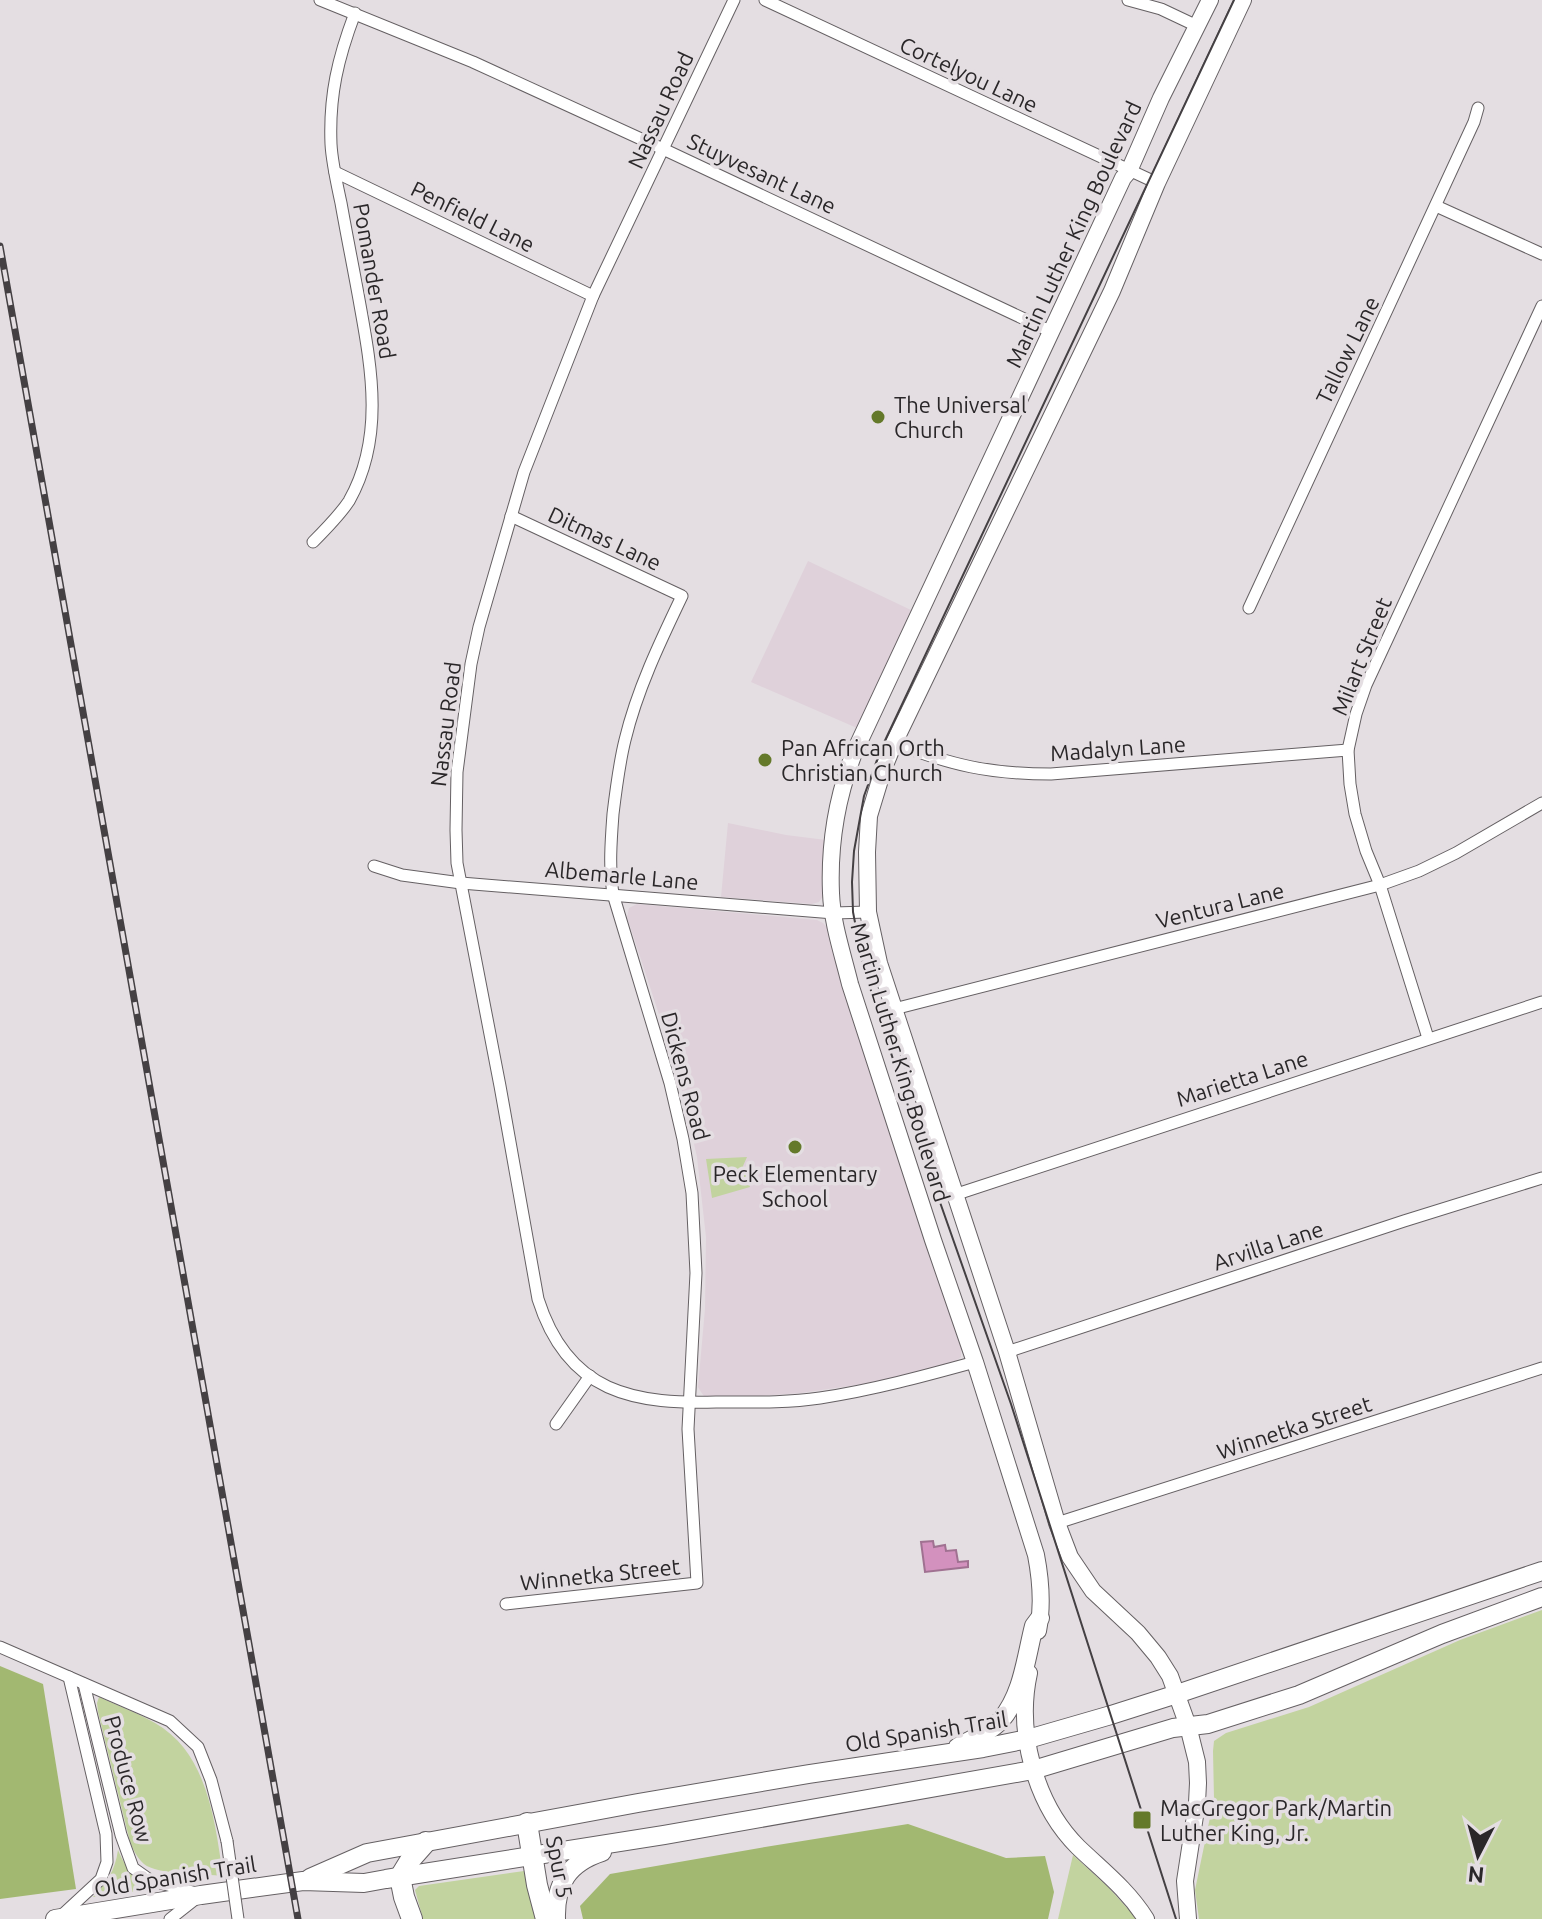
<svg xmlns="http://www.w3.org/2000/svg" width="1542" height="1919" viewBox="0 0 1542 1919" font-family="Ubuntu,sans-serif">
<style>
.built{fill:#dfd1da}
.green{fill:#c2d39f}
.forest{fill:#a2b871}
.water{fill:#d391be;stroke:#a07191;stroke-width:2}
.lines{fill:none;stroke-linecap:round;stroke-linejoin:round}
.street-casing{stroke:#656063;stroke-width:13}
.secondary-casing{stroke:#656063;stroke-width:18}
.primary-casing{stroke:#656063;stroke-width:20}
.highway-casing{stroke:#656063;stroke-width:22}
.street{stroke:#fff;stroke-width:11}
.secondary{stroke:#fff;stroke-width:16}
.primary{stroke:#fff;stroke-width:18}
.highway{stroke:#fff;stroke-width:20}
.tram{stroke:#444043;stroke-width:2}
.rail-casing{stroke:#444043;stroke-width:7}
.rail{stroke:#e4dee2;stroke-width:4;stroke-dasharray:12;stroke-linecap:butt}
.street-bridge-casing{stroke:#656063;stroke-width:13;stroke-linecap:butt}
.street-bridge{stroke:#fff;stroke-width:11}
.poi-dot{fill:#64792a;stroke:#e4dee2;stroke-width:3}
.labels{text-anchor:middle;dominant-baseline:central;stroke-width:7;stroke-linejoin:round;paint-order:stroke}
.street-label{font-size:22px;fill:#2a2729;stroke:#e4dee2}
.poi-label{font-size:22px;fill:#2a2729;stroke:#e4dee2;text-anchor:start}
</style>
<rect width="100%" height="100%" fill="#e4dee2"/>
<!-- built -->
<g class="built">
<polygon points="808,561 913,611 857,728 751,682"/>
<polygon points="728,823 786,835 826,840 824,895 819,902 812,904 721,897"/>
<polygon points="637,904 817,920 823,923 828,928 892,1136 961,1349 961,1357 955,1362 870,1383 801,1393 759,1396 704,1396 701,1392 698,1387 705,1309 706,1237 697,1157 677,1069 627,917 629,908"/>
</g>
<!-- green -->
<g class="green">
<polygon points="747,1157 743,1166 750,1187 712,1198 706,1159"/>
<polygon points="1542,1610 1542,1919 1199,1919 1195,1890 1214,1798 1213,1751 1214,1741 1226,1733 1309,1707 1460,1640"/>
<path d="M99 1697C118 1706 138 1713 155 1723 208 1753 215 1822 223 1876 205 1874 157 1875 144 1864 137 1858 133 1849 130 1842L98 1712 97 1703Z"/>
<path d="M118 1850C127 1871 133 1876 154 1886L153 1889 93 1897C107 1882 115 1871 118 1850Z"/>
<polygon points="1073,1855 1108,1887 1137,1919 1058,1919"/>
<polygon points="524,1871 528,1874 536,1919 423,1919 415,1890 419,1886"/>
</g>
<!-- forest -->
<g class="forest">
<polygon points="0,1666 43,1684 76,1889 0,1899"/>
<polygon points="908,1824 1006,1858 1045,1856 1054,1892 1048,1919 583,1919 580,1906 610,1874 765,1847"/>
</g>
<!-- water -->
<polygon class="water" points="933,1541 934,1547 945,1545 946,1551 956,1550 958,1562 968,1561 968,1567 925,1572 921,1542"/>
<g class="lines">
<defs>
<g id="street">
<polyline points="320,0 473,62 663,149 1052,332"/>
<path d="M734 0 593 296 524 472 479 627 471 664 457 772 456 830 457 863 500 1086 538 1299C550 1337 571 1370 608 1387 641 1402 681 1403 716 1402 751 1402 786 1403 820 1398 873 1390 924 1376 975 1362"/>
<polyline points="765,0 1157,183"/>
<polyline points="1128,0 1161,9 1197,26"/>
<polyline points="335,172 593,296"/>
<polyline points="1436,206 1542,254"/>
<path d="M313 542C326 529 339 516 349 501 384 439 372 371 360 305 354 271 347 237 341 203 337 184 332 163 331 144 329 95 338 58 355 13"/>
<path d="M1249 608C1323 446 1400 285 1474 122L1478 108"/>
<path d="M894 743C951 765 989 774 1051 774L1348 750"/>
<polyline points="374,866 402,875 461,883 834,913 868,912"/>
<polyline points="894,1009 1380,885 1419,871 1456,853 1542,803"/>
<polyline points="1428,1038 1380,885 1366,851 1355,814 1350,784 1348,750 1356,714 1366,685 1542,306"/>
<polyline points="954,1195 1542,1002"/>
<polyline points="1007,1352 1404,1221 1542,1178"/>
<polyline points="556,1424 590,1376"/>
<polyline points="1057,1523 1542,1368"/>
<path d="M506 1604 697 1583 688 1429 696 1273 692 1193 683 1139 670 1083 613 894C609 867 611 841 613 814 616 789 619 764 625 740 637 690 660 642 682 596L511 516"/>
<polyline points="0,1647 170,1721 198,1747 211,1780 227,1841"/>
<polyline points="84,1684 121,1835 133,1868 150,1880 196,1893"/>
<polyline points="61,1916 101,1879 107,1862 106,1834 69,1677"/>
<polyline points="170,1919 198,1897"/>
</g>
<g id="secondary">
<path d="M1038 1631C1043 1605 1041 1581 1036 1555L975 1362 933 1240 850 984C843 955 832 923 831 893 829 845 837 797 854 753L1123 178 1129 171 1161 98 1210 0"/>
<path d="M1029 1673C1016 1732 1035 1804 1078 1847 1103 1871 1127 1889 1146 1919"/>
<polyline points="1188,1919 1185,1881 1197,1803 1198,1783 1197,1762 1188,1726 1170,1676 1158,1657 1138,1633 1093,1591 1070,1557 1057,1523 1007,1352 879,963 868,912 867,852 869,816 883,770 894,743 1112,291 1157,183 1243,0"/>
</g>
<g id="primary">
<path d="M958 1747C972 1739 990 1732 1001 1720 1023 1694 1026 1657 1034 1626L1040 1618"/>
<polyline points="310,1878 367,1853 638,1803 809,1774 983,1748 1028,1739 1111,1715 1177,1694 1542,1571"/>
<polyline points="55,1919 201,1895 303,1881 364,1883 386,1879 664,1835 1033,1770 1173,1728 1208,1724 1299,1695 1442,1634 1542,1597"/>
<path d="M556 1919C555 1884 568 1863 602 1852"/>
</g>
<g id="highway">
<polyline points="527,1823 537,1885 546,1919"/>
<polyline points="412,1919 404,1897 400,1877 411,1859 426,1842"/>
</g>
</defs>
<!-- street casing -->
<use href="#street" class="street-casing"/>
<!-- secondary casing -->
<use href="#secondary" class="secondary-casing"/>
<!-- primary casing -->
<use href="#primary" class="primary-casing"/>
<!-- highway casing -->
<use href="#highway" class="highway-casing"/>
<!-- street -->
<use href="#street" class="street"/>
<!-- secondary -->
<use href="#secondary" class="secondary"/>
<!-- primary -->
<use href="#primary" class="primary"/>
<!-- highway -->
<use href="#highway" class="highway"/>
<!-- tram -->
<polyline class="tram" points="1176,1919 1011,1404 929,1171 864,969 853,912 852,882 854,851 864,796 881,749 1234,0"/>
<defs>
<polyline id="rail" points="0,246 298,1919"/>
</defs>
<!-- rail casing -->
<use href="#rail" class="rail-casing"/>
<!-- rail -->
<use href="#rail" class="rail"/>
<defs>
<polyline id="street-bridge" points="227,1841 238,1919"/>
</defs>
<!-- street-bridge casing -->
<use href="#street-bridge" class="street-bridge-casing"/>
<!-- street-bridge -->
<use href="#street-bridge" class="street-bridge"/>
</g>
<!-- markers -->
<g class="poi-dot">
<circle cx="878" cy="417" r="8"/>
<circle cx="765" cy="760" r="8"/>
<circle cx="795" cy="1147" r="8"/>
<rect x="1132" y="1810" width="20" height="20" rx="4"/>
</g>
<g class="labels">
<!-- street labels -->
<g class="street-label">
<text transform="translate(969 74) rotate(25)">Cortelyou Lane</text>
<text transform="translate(660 110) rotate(-65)">Nassau Road</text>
<text transform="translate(762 173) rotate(25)">Stuyvesant Lane</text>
<text transform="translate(473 216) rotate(26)">Penfield Lane</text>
<text transform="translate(1073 234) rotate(-65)">Martin Luther King Boulevard</text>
<text transform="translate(375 281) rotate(80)">Pomander Road</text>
<text transform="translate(1347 350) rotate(-64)">Tallow Lane</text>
<text transform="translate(605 538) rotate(25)">Ditmas Lane</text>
<text transform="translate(1361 656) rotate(-68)">Milart Street</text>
<text transform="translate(445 724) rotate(-83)">Nassau Road</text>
<text transform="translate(1118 748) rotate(-4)">Madalyn Lane</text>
<text transform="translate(622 875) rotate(5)">Albemarle Lane</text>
<text transform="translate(1220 905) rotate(-14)">Ventura Lane</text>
<text transform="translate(901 1062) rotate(73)">Martin Luther King Boulevard</text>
<text transform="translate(686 1076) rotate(75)">Dickens Road</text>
<text transform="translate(1242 1078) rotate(-18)">Marietta Lane</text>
<text transform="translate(1268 1245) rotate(-18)">Arvilla Lane</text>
<text transform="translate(1294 1427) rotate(-18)">Winnetka Street</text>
<text transform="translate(600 1574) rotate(-6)">Winnetka Street</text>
<text transform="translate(926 1731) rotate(-9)">Old Spanish Trail</text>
<text transform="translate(129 1779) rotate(75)">Produce Row</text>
<text transform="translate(560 1867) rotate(79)">Spur 5</text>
<text transform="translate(175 1876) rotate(-9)">Old Spanish Trail</text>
</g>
<!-- poi labels -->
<g class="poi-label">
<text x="894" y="404">The Universal<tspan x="894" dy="25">Church</tspan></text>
<text x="781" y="747">Pan African Orth<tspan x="781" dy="25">Christian Church</tspan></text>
<text x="795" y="1173" text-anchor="middle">Peck Elementary<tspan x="795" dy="25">School</tspan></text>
<text x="1160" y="1807">MacGregor Park/Martin<tspan x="1160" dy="25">Luther King, Jr.</tspan></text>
</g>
</g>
<!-- north arrow -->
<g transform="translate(1478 1855) rotate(186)" stroke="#e4dee2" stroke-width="6" paint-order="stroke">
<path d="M0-6L14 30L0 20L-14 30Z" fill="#2a2729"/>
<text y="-12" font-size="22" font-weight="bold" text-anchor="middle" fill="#2a2729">N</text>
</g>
</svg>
